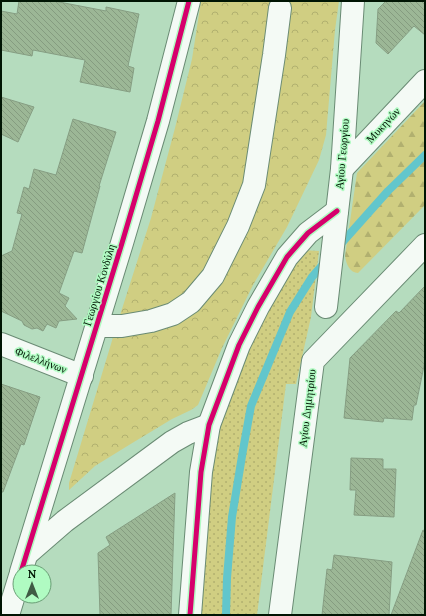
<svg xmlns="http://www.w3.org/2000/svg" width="426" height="616" viewBox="0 0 426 616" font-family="Lora,serif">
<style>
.grass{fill:url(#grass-dots)}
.forest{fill:url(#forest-firs)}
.park{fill:url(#park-crowns)}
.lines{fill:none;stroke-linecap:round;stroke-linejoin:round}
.stream{stroke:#62c6cc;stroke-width:8}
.building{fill:url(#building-back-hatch);stroke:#869e83}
.minor-casing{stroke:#6a8b74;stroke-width:24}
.minor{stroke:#f4faf5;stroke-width:22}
.cycleway-casing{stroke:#b0fbc2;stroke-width:8}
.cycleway{stroke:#d6006c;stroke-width:5}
.labels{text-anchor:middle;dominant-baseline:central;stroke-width:3;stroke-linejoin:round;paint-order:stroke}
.street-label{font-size:11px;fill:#001503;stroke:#b0fbc2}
</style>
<defs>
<pattern id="grass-dots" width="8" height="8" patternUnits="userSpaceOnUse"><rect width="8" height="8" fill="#d0ce82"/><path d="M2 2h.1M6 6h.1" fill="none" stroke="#b1b06f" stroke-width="1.8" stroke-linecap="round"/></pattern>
<pattern id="forest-firs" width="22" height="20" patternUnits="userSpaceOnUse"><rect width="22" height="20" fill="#d0ce82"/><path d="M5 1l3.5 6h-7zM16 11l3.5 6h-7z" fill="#b1b06f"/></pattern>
<pattern id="park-crowns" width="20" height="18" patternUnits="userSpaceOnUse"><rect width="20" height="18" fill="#d0ce82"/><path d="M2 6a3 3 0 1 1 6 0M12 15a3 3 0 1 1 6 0" fill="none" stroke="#b1b06f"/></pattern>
<pattern id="building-back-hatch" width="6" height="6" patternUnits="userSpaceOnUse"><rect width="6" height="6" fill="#9cb796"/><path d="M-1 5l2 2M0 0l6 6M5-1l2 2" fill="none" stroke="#859c80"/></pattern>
</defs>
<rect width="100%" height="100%" fill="#b5dcbe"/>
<!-- grass -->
<polygon class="grass" points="302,250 319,251 311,317 296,384 286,384 257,615 198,615 211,456 237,369"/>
<!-- forest -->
<path class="forest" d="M425 101V205L358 273C350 273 346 264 345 256L357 173Z"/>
<!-- park -->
<polygon class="park" points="201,1 339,1 335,30 326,135 319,160 287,227 253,285 222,348 198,405 191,410 172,419 129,445 95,466 69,490 69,483 114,334 151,218 175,128 192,59"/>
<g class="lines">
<!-- stream -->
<g class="stream">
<polyline points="339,246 388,191 425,155"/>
<polyline points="226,615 227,578 232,517 243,450 251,406 290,312 312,277 326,261"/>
</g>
</g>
<!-- building -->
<g class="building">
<polygon points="19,1 54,1 106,11 106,7 139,14 128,66 134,68 130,92 80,82 85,60 33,50 32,56 1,50 1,11 17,14"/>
<polygon points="386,1 425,1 425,35 414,26 388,54 376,43 378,9"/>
<polygon points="1,97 34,107 18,142 1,134"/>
<polygon points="73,119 116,132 99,186 100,186 82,253 74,251 59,293 69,298 65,306 77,319 59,321 56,328 47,324 43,331 37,328 32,329 24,325 22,321 1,311 1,256 12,251 22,214 17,213 24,187 29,189 34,169 56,175"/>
<polygon points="425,286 425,361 416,405 414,405 412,420 384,418 383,422 344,418 350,358 396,311 399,313"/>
<polygon points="1,384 40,397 24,445 21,444 3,492 1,492"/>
<polygon points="351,458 383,459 383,469 396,469 394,517 354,515 356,490 350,490"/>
<polygon points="175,493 171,615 100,615 98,553 110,545 106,537"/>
<polygon points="423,530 425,531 425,615 391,615"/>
<polygon points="334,555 392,562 389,615 322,615 327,569 332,570"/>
</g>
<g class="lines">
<defs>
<g id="minor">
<polyline points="342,169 425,81"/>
<polyline points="326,307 342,169 353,1"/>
<polyline points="97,326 122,326 151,321 173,314 191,302 213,276 238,226 254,185 274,55 280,8"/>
<polyline points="1,344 82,376"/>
<polyline points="27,554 65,521 172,442 188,433 209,425"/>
<polyline points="21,572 122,243 158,121 189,1"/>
<polyline points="8,615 20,576"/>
<polyline points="190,615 201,472 209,425 239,345 258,307 287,257 308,233 337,211"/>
<polyline points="280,615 313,361 425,245"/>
</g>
</defs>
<!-- minor casing -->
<use href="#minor" class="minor-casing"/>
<!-- minor -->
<use href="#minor" class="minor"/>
<defs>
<g id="cycleway">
<polyline points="21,572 122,243 158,121 189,1"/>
<polyline points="190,615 201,472 209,425 239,345 258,307 287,257 308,233 337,211"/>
</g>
</defs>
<!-- cycleway casing -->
<use href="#cycleway" class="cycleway-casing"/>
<!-- cycleway -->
<use href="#cycleway" class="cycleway"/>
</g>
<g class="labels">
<!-- street labels -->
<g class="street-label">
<text transform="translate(383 125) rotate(-47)">Μυκηνών</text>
<text transform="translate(342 154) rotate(-85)">Αγίου Γεωργίου</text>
<text transform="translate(99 285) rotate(-73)">Γεωργίου Κονδύλη</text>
<text transform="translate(41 360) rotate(21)">Φιλελλήνων</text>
<text transform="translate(307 408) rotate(-83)">Αγίου Δημητρίου</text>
</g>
</g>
<!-- border -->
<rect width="426" height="616" fill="none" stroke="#001503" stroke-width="4"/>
<!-- north arrow -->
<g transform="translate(32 584)"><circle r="19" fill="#b0fbc2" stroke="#6a9f76"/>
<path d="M0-3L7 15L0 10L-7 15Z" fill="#3f5b44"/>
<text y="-6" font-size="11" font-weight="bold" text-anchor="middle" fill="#001503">N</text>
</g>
</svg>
